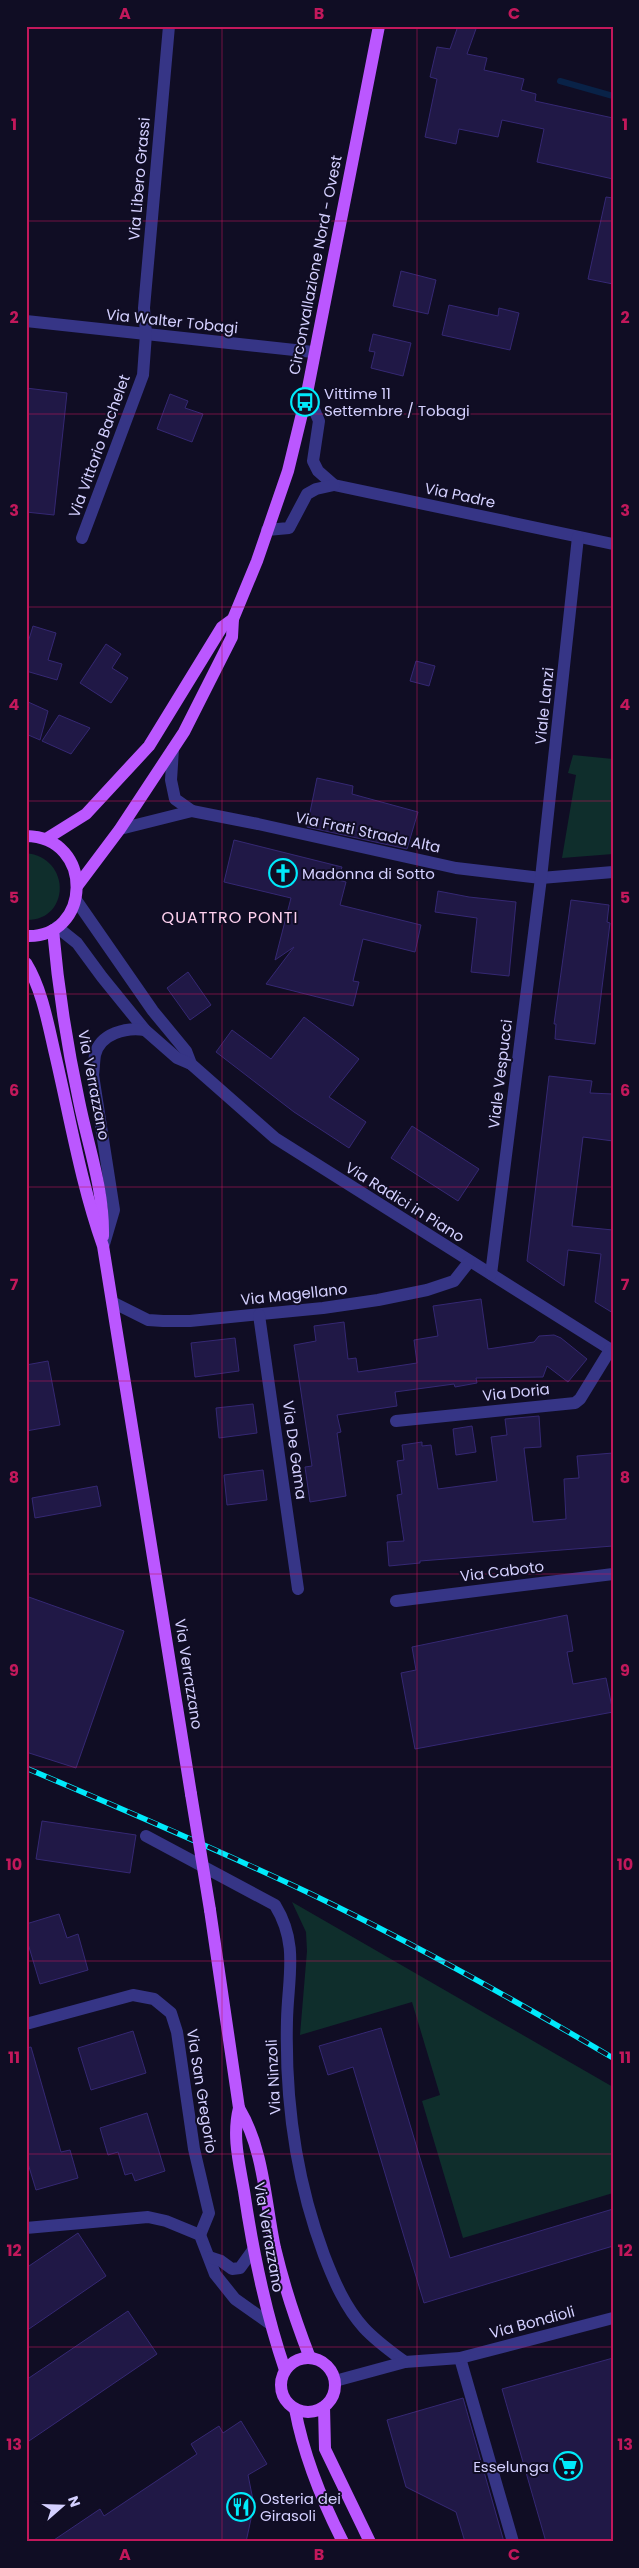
<svg xmlns="http://www.w3.org/2000/svg" width="639" height="2568" viewBox="0 0 639 2568" font-family="Poppins,sans-serif">
<style>
.green{fill:#0f2e2c}
.lines{fill:none;stroke-linecap:round;stroke-linejoin:round}
.stream{stroke:#092247;stroke-width:6}
.building{fill:#201846;stroke:#352873}
.minor{stroke:#363586;stroke-width:12}
.major{stroke:#bb57ff;stroke-width:12}
.rail-casing{stroke:#00eafb;stroke-width:5.5}
.rail{stroke:#100d24;stroke-width:4;stroke-dasharray:11;stroke-linecap:butt}
.major-bridge{stroke:#bb57ff;stroke-width:12}
.grid{fill:none;stroke:#c2185b;stroke-width:1;stroke-opacity:0.55}
.labels{text-anchor:middle;dominant-baseline:central;stroke-width:4;stroke-linejoin:round;paint-order:stroke}
.street-label{font-size:15px;fill:#d4d0ff;stroke:#100d24}
.poi-label{font-size:15px;fill:#d4d0ff;stroke:#100d24;text-anchor:start}
.neighbourhood-label{font-size:16px;letter-spacing:1px;fill:#ffd2f0;stroke:#100d24}
.neatline{fill:none;stroke:#c2185b;stroke-width:2}
.grid-label{font-size:16px;text-anchor:middle;font-weight:bold;fill:#c2185b}
</style>
<rect width="100%" height="100%" fill="#100d24"/>
<!-- green -->
<g class="green">
<polygon points="573,755 613,759 613,854 562,858 576,775 568,773"/>
<path d="M26 853C72 858 70 921 26 920Z"/>
<polygon points="292,1902 613,2087 613,2193 463,2238 422,2101 440,2095 412,2002 300,2035 307,1951 306,1932"/>
</g>
<g class="lines">
<!-- stream -->
<polyline class="stream" points="560,81 613,96"/>
</g>
<!-- building -->
<g class="building">
<polygon points="458,26 477,26 467,54 487,58 484,70 524,79 521,90 536,94 535,101 613,118 613,179 537,162 544,129 502,120 498,137 459,129 456,144 425,137 437,79 430,77 437,47 450,49"/>
<polygon points="606,197 613,198 613,284 588,279"/>
<polygon points="401,271 436,280 428,314 393,306"/>
<polygon points="449,305 498,316 499,308 519,313 510,350 442,335"/>
<polygon points="373,334 411,343 403,376 371,368 375,352 369,351"/>
<polygon points="26,388 67,393 54,515 26,512"/>
<polygon points="170,394 188,401 185,408 203,414 192,442 157,429"/>
<polygon points="33,626 56,633 48,660 62,664 57,680 26,671 26,649"/>
<polygon points="106,644 121,654 112,668 128,678 111,703 80,683"/>
<polygon points="416,661 435,666 429,686 410,681"/>
<polygon points="26,701 48,711 40,740 26,734"/>
<polygon points="59,715 90,728 71,754 42,741"/>
<polygon points="317,778 353,786 352,794 418,812 407,849 307,827"/>
<polygon points="234,840 342,867 338,880 346,882 340,905 421,925 415,952 363,939 353,981 359,982 353,1006 266,984 294,947 275,960 291,898 224,882"/>
<polygon points="438,891 469,897 516,902 509,976 471,972 477,918 435,912"/>
<polygon points="571,900 609,905 607,922 610,923 595,1044 555,1039 556,1024 554,1024"/>
<polygon points="188,972 211,1005 190,1020 167,988"/>
<polygon points="304,1017 359,1059 329,1097 366,1122 349,1148 294,1112 216,1052 232,1030 271,1059"/>
<polygon points="549,1076 592,1081 590,1093 613,1094 613,1141 583,1137 572,1226 613,1230 613,1313 595,1302 601,1254 568,1250 564,1286 527,1261"/>
<polygon points="412,1126 479,1169 458,1201 391,1158"/>
<polygon points="481,1299 488,1349 534,1342 539,1336 554,1335 561,1338 587,1359 568,1382 547,1366 543,1377 476,1378 477,1383 455,1387 454,1384 395,1392 397,1406 337,1415 341,1432 337,1433 346,1496 310,1502 305,1467 312,1466 294,1345 316,1341 314,1326 344,1322 348,1359 356,1358 358,1372 417,1363 414,1340 438,1336 433,1306"/>
<polygon points="235,1338 239,1371 195,1377 191,1343"/>
<polygon points="48,1361 60,1425 26,1431 26,1365"/>
<polygon points="253,1404 257,1433 219,1438 216,1408"/>
<polygon points="539,1416 541,1447 524,1448 533,1522 566,1519 564,1479 579,1478 577,1456 613,1453 613,1546 420,1561 420,1563 389,1566 387,1542 404,1541 397,1495 402,1494 397,1461 404,1460 402,1445 422,1442 422,1446 431,1445 438,1489 497,1481 491,1437 507,1435 505,1419"/>
<polygon points="472,1426 476,1452 456,1455 453,1429"/>
<polygon points="263,1470 267,1500 227,1505 224,1475"/>
<polygon points="97,1486 101,1506 35,1518 32,1498"/>
<polygon points="26,1596 124,1631 76,1768 26,1752"/>
<polygon points="567,1615 573,1651 567,1652 573,1684 606,1678 613,1712 415,1749 401,1673 416,1670 412,1647"/>
<polygon points="42,1821 136,1835 130,1873 36,1859"/>
<polygon points="59,1914 67,1938 78,1934 88,1970 40,1984 26,1937 26,1924"/>
<polygon points="381,2028 450,2258 613,2209 613,2246 424,2303 353,2067 328,2075 319,2046"/>
<polygon points="133,2031 146,2073 91,2090 78,2048"/>
<polygon points="31,2047 61,2152 70,2150 78,2178 36,2190 26,2157 26,2048"/>
<polygon points="147,2113 165,2171 135,2181 132,2173 125,2175 118,2152 108,2155 100,2128"/>
<polygon points="78,2233 106,2276 26,2331 26,2268"/>
<polygon points="128,2311 157,2354 26,2443 26,2380"/>
<polygon points="613,2358 613,2542 546,2542 502,2389"/>
<polygon points="463,2398 504,2542 465,2542 456,2512 406,2487 387,2420"/>
<polygon points="241,2421 267,2464 248,2475 254,2505 246,2542 51,2542 100,2509 104,2516 197,2454 191,2444 219,2426 223,2433"/>
</g>
<g class="lines">
<!-- minor -->
<g class="minor">
<polyline points="26,321 313,352"/>
<polyline points="307,393 319,421 313,461 318,471 334,485 613,544"/>
<polyline points="267,530 289,528 307,494 316,489 334,485"/>
<polyline points="82,538 143,375 146,334 144,308 169,26"/>
<polyline points="173,749 171,780 175,799 192,811"/>
<polyline points="120,829 192,811 258,824 456,868 541,878 613,872"/>
<polyline points="76,900 153,1011 186,1051 191,1064"/>
<polyline points="57,927 77,943 102,977 145,1030 177,1058 191,1064 275,1138 613,1351"/>
<path d="M104 1244 114 1210 93 1075C94 1068 94 1061 95 1055 100 1033 127 1027 145 1030"/>
<polyline points="491,1274 541,878 578,537"/>
<polyline points="114,1303 148,1320 163,1321 190,1321 323,1308 378,1300 427,1290 454,1281 469,1262"/>
<polyline points="259,1315 298,1589"/>
<polyline points="396,1421 575,1403 580,1399 610,1350"/>
<polyline points="396,1601 613,1574"/>
<path d="M146 1836 275 1905C299 1944 288 1977 287 2020 285 2100 296 2180 324 2255 334 2281 345 2307 364 2328 376 2341 390 2351 405 2362"/>
<polyline points="26,2024 133,1995 154,1999 171,2013 177,2032 194,2149 209,2213 200,2235"/>
<polyline points="26,2228 148,2217 166,2221 200,2235 215,2274 235,2299 269,2323"/>
<polyline points="209,2257 221,2261 232,2269 240,2268 253,2250"/>
<polyline points="460,2358 513,2542"/>
<polyline points="335,2381 405,2362 460,2358 613,2318"/>
</g>
<!-- major -->
<g class="major">
<path d="M26 836C95 837 92 939 26 936"/>
<polyline points="46,839 86,814 149,746 222,627 233,619"/>
<polyline points="78,885 120,829 184,732 232,637 233,619 257,561 288,471 307,393 379,26"/>
<path d="M53 930C58 987 67 1045 79 1101 88 1146 104 1189 103 1236"/>
<path d="M26 963C42 989 48 1024 55 1054 70 1118 81 1184 103 1246L191 1794"/>
<path d="M210 1910 239 2108C232 2136 239 2162 244 2191 253 2252 265 2311 285 2370"/>
<path d="M239 2108C264 2150 265 2201 275 2248 284 2286 296 2322 310 2358"/>
<circle cx="308" cy="2385" r="27"/>
<polyline points="324,2407 325,2449 370,2542"/>
<path d="M295 2409C304 2457 321 2499 343 2542"/>
</g>
<defs>
<path id="rail" d="M26 1768C120 1808 214 1848 307 1892 411 1942 513 1999 613 2058"/>
</defs>
<!-- rail casing -->
<use href="#rail" class="rail-casing"/>
<!-- rail -->
<use href="#rail" class="rail"/>
<!-- major-bridge -->
<polyline class="major-bridge" points="191,1794 210,1910"/>
</g>
<!-- grid -->
<path class="grid" d="M222 26V2542M417 26V2542M26 221H613M26 414H613M26 607H613M26 801H613M26 994H613M26 1187H613M26 1381H613M26 1574H613M26 1767H613M26 1961H613M26 2154H613M26 2347H613"/>
<!-- icons -->
<defs>
<symbol id="bus-ring" viewBox="-11 -11 22 22"><circle r="9.5" fill="#100d24" stroke="#00eafb" stroke-width="1.5"/><path d="M-5-6H5V4H4V6H2V4H-2V6H-4V4H-5ZM-3.5-4V0h7V-4ZM-3.5 1.2v1.5H-2V1.2ZM2 1.2v1.5H3.5V1.2Z" fill="#00eafb"/></symbol>
<symbol id="church-ring" viewBox="-11 -11 22 22"><circle r="9.5" fill="#100d24" stroke="#00eafb" stroke-width="1.5"/><path d="M-1.2-6h2.4v3.5h3.3v2.4h-3.3V6h-2.4V-.1h-3.3v-2.4h3.3Z" fill="#00eafb"/></symbol>
<symbol id="supermarket-ring" viewBox="-11 -11 22 22"><circle r="9.5" fill="#100d24" stroke="#00eafb" stroke-width="1.5"/><path d="M-6-5.5h2.5l.6 2H6L4.5 2H-2.5L-4.4-4H-6ZM-1.5 3.2a1.3 1.3 0 1 0 .1 0ZM3 3.2a1.3 1.3 0 1 0 .1 0Z" fill="#00eafb"/></symbol>
<symbol id="restaurant-ring" viewBox="-11 -11 22 22"><circle r="9.5" fill="#100d24" stroke="#00eafb" stroke-width="1.5"/><path d="M-5-6h1v4h1v-4h1v4h1v-4h1v5L-1.5 .5V6h-2V.5L-5-1ZM5-6V6H3V1.5H1.5Q1.5-4 5-6Z" fill="#00eafb"/></symbol>
</defs>
<g fill-rule="evenodd">
<use href="#bus-ring" x="289" y="386" width="32" height="32"/>
<use href="#church-ring" x="267" y="857" width="32" height="32"/>
<use href="#supermarket-ring" x="552" y="2450" width="32" height="32"/>
<use href="#restaurant-ring" x="225" y="2491" width="32" height="32"/>
</g>
<g class="labels">
<!-- street labels -->
<g class="street-label">
<text transform="translate(139 179) rotate(-85)">Via Libero Grassi</text>
<text transform="translate(315 265) rotate(-79)">Circonvallazione Nord - Ovest</text>
<text transform="translate(172 321) rotate(6)">Via Walter Tobagi</text>
<text transform="translate(99 446) rotate(-70)">Via Vittorio Bachelet</text>
<text transform="translate(460 495) rotate(12)">Via Padre</text>
<text transform="translate(544 706) rotate(-84)">Viale Lanzi</text>
<text transform="translate(368 832) rotate(12)">Via Frati Strada Alta</text>
<text transform="translate(500 1074) rotate(-83)">Viale Vespucci</text>
<text transform="translate(94 1085) rotate(79)">Via Verrazzano</text>
<text transform="translate(405 1202) rotate(32)">Via Radici in Piano</text>
<text transform="translate(294 1294) rotate(-6)">Via Magellano</text>
<text transform="translate(516 1392) rotate(-6)">Via Doria</text>
<text transform="translate(295 1450) rotate(82)">Via De Gama</text>
<text transform="translate(502 1571) rotate(-7)">Via Caboto</text>
<text transform="translate(189 1674) rotate(81)">Via Verrazzano</text>
<text transform="translate(273 2077) rotate(-93)">Via Ninzoli</text>
<text transform="translate(202 2091) rotate(81)">Via San Gregorio</text>
<text transform="translate(269 2237) rotate(80)">Via Verrazzano</text>
<text transform="translate(532 2322) rotate(-15)">Via Bondioli</text>
</g>
<!-- poi labels -->
<g class="poi-label">
<text x="324" y="393">Vittime 11<tspan x="324" dy="17">Settembre / Tobagi</tspan></text>
<text x="302" y="873">Madonna di Sotto</text>
<text x="549" y="2466" text-anchor="end">Esselunga</text>
<text x="260" y="2498">Osteria dei<tspan x="260" dy="17">Girasoli</tspan></text>
</g>
<!-- neighbourhood labels -->
<g class="neighbourhood-label">
<text x="230" y="917">QUATTRO PONTI</text>
</g>
</g>
<!-- border -->
<rect width="639" height="2568" fill="none" stroke="#100d24" stroke-width="55"/>
<!-- north arrow -->
<g transform="translate(62 2506) rotate(70)" stroke="#100d24" stroke-width="4" paint-order="stroke">
<path d="M0-4L9 19L0 12L-9 19Z" fill="#d4d0ff"/>
<text y="-8" font-size="14" font-weight="bold" text-anchor="middle" fill="#d4d0ff">N</text>
</g>
<rect x="28" y="28" width="584" height="2512" class="neatline"/>
<g class="grid-label">
<text x="125" y="19">A</text>
<text x="319" y="19">B</text>
<text x="514" y="19">C</text>
<text x="14" y="130">1</text>
<text x="625" y="130">1</text>
<text x="14" y="323">2</text>
<text x="625" y="323">2</text>
<text x="14" y="516">3</text>
<text x="625" y="516">3</text>
<text x="14" y="710">4</text>
<text x="625" y="710">4</text>
<text x="14" y="903">5</text>
<text x="625" y="903">5</text>
<text x="14" y="1096">6</text>
<text x="625" y="1096">6</text>
<text x="14" y="1290">7</text>
<text x="625" y="1290">7</text>
<text x="14" y="1483">8</text>
<text x="625" y="1483">8</text>
<text x="14" y="1676">9</text>
<text x="625" y="1676">9</text>
<text x="14" y="1870">10</text>
<text x="625" y="1870">10</text>
<text x="14" y="2063">11</text>
<text x="625" y="2063">11</text>
<text x="14" y="2256">12</text>
<text x="625" y="2256">12</text>
<text x="14" y="2450">13</text>
<text x="625" y="2450">13</text>
<text x="125" y="2560">A</text>
<text x="319" y="2560">B</text>
<text x="514" y="2560">C</text>
</g>
</svg>
